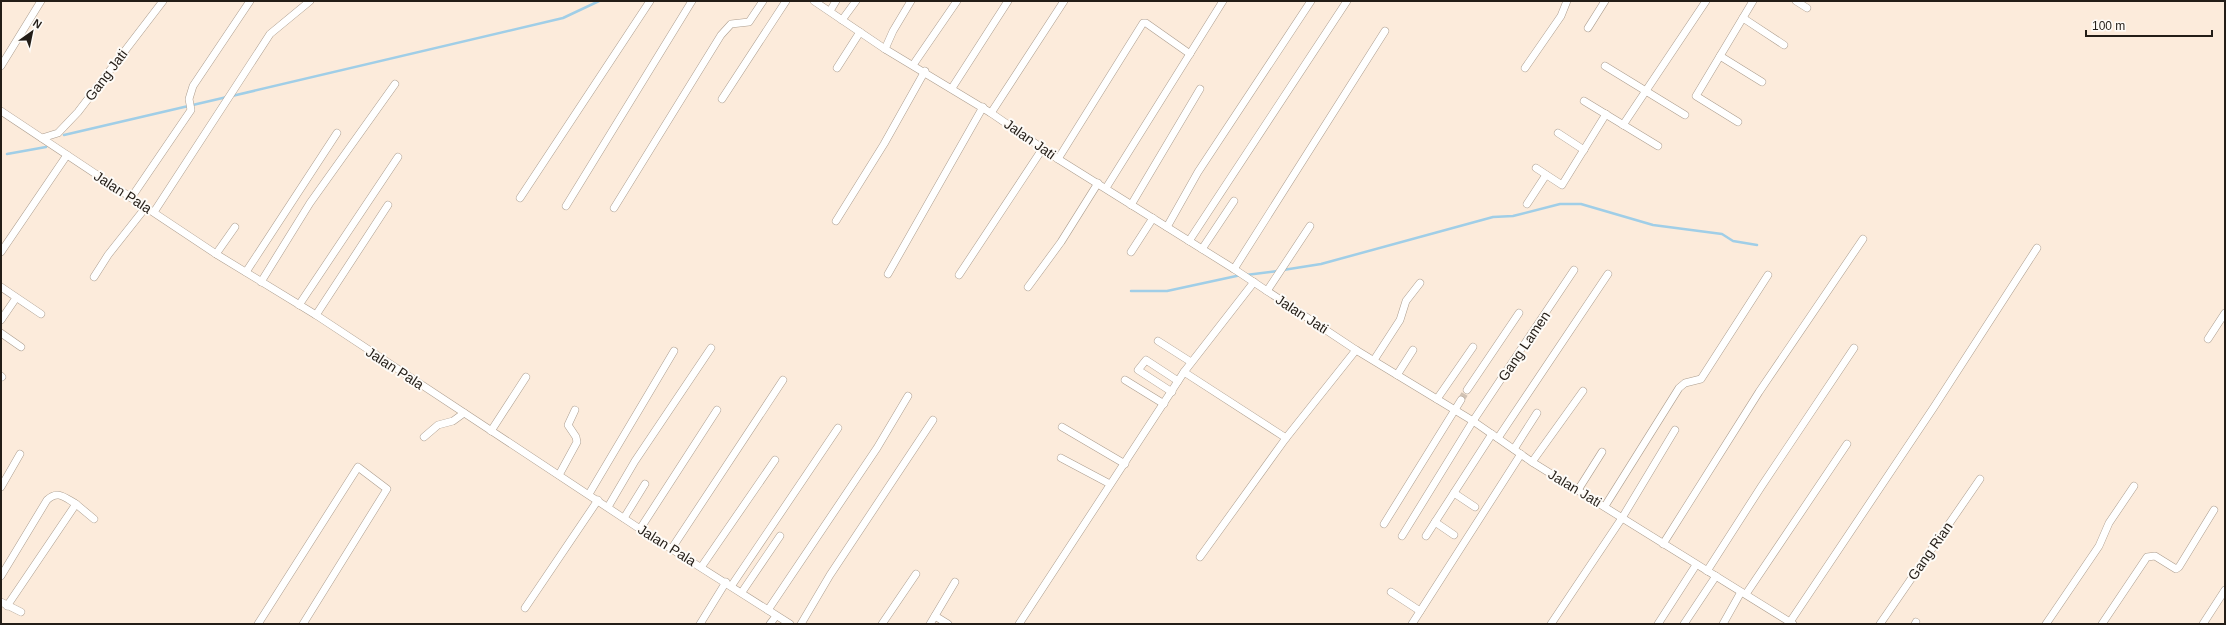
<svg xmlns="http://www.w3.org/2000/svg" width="2226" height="625" viewBox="0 0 2226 625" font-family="Arial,sans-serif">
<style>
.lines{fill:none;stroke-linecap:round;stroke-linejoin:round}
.stream{stroke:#a0cee7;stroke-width:2.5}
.street-tunnel{stroke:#d1c2b4;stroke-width:7;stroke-dasharray:7 3.5;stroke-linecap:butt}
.street-casing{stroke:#ac9d8e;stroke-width:8}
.street{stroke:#fff;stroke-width:7}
.labels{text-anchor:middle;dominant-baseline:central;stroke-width:4;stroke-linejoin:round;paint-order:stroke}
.street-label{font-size:14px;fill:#231d17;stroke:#fefbf7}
</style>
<rect width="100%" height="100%" fill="#fcebdb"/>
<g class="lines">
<!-- stream -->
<g class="stream">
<polyline points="232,96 563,18 599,1"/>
<polyline points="64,135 227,97"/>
<polyline points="7,154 46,147"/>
<polyline points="1283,270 1321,264 1493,217 1513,216 1560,204 1581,204 1653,225 1722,234 1733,241 1757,245"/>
<polyline points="1246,275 1278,271"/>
<polyline points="1131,291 1167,291 1241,275"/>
</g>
<!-- street-tunnel -->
<polyline class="street-tunnel" points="1461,400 1467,390"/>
<defs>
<g id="street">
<polyline points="814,1 885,49 991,113 1058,159 1234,269 1356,350 1473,421 1532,462 1793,624"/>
<polyline points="1796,1 1807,8"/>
<polyline points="830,11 836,1"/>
<polyline points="1743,18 1784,45"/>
<polyline points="842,20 856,1"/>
<polyline points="1588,28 1605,1"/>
<polyline points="885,49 893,31 911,1"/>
<polyline points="1720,56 1762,82"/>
<polyline points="913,65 957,1"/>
<polyline points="1,66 41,1"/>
<polyline points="1605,66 1685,115"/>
<polyline points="837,68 860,32"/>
<polyline points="1525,68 1561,16 1567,1"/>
<polyline points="952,88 1008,1"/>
<polyline points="722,99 786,1"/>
<polyline points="1584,101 1658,146"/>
<polyline points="1,111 216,254 316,315 640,529 790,624"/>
<polyline points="991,113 1064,1"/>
<polyline points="1738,122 1696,96 1753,1"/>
<polyline points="1623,125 1706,1"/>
<polyline points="1558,133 1584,150"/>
<polyline points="42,138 58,133 78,112 163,1"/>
<polyline points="1058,159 1143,23 1146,23 1190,54"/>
<polyline points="1536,168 1562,185 1606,114"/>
<polyline points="1106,188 1223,1"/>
<polyline points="131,198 191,110 189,99 193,86 250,1"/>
<polyline points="520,198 650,1"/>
<polyline points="1527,204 1546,175"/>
<polyline points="1131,205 1200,89"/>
<polyline points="566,206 692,1"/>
<polyline points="614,208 721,35 731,24 749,22 763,1"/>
<polyline points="154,212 270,34 310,1"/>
<polyline points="836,221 884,144 925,71"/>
<polyline points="1167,227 1198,172 1311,1"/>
<polyline points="1189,241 1347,1"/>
<polyline points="1202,249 1234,201"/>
<polyline points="1,252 67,155"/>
<polyline points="1131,252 1153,218"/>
<polyline points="216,254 235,227"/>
<polyline points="1234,269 1385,31"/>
<polyline points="246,272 337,133"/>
<polyline points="888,274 983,107"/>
<polyline points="959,275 1043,148"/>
<polyline points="94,277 108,255 146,207"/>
<polyline points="261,282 310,203 395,84"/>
<polyline points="1,287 41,314"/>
<polyline points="1028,287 1061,242 1098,183"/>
<polyline points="1267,291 1310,226"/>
<polyline points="299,305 398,157"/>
<polyline points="316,315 388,205"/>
<polyline points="1,320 16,298"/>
<polyline points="1,333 21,347"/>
<polyline points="2208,339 2225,313"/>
<polyline points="1158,341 1191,362"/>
<polyline points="1374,360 1400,320 1406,301 1420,283"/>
<polyline points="1184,372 1286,438"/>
<polyline points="1397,375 1413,350"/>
<polyline points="1,376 2,377"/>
<polyline points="1125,380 1164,404"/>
<polyline points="1467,390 1519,313"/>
<polyline points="1172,392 1138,370 1146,360 1178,381"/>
<polyline points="1437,399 1473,347"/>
<polyline points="1062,427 1125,464"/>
<polyline points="491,431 526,377"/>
<polyline points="424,437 438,425 453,421 464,413"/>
<polyline points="1498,438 1608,274"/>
<polyline points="1514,449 1537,413"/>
<polyline points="1061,458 1110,484"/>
<polyline points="1532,462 1583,391"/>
<polyline points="559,475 577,442 576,437 568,425 575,410"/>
<polyline points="1,487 20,454"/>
<polyline points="1578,490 1602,452"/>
<polyline points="1454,493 1475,507"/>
<polyline points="589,494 674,351"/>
<polyline points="76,504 94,519"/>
<polyline points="1605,506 1679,388 1685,383 1701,379 1768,275"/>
<polyline points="608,507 635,461 711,348"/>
<polyline points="624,518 645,484"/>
<polyline points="1622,518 1675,430"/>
<polyline points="1435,522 1454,535"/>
<polyline points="1384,524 1461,400"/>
<polyline points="640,529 717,410"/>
<polyline points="1402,536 1473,421 1574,270"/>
<polyline points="1426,536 1492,434"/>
<polyline points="1663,544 1759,392 1863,239"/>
<polyline points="672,548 783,380"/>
<polyline points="1200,557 1286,438 1356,350"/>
<polyline points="702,566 775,460"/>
<polyline points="1707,571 1761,487 1854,348"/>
<path d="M1 576 47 500C58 490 64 497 76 504L7 606"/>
<polyline points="732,585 838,428"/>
<polyline points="742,592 780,536"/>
<polyline points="1391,592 1420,611"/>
<polyline points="1746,594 1847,444"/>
<polyline points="1,602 21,612"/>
<polyline points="525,608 598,500"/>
<polyline points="768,610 877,448 908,396"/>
<polyline points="935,616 948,624"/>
<polyline points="1790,622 1934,407 2037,248"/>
<polyline points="258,624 358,467 387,489 303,624"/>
<polyline points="700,624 726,582"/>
<polyline points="770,624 776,616"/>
<polyline points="801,624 830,575 933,420"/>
<polyline points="882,624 916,574"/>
<polyline points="930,624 955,582"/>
<polyline points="1019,624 1184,372 1254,282"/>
<polyline points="1412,624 1521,454"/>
<polyline points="1551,624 1622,518"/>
<polyline points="1658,624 1696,565"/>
<polyline points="1684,624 1716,576"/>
<polyline points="1723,624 1741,592"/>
<polyline points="1880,624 1980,479"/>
<polyline points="1915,624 1916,622"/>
<polyline points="2046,624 2099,546 2109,523 2134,486"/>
<polyline points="2102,624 2147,557 2155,556 2176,569 2179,567 2214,510"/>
<polyline points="2203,624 2225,590"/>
</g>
</defs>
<!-- street casing -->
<use href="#street" class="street-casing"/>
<!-- street -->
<use href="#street" class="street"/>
</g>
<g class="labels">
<!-- street labels -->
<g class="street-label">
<text transform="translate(106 75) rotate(-53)">Gang Jati</text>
<text transform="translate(1030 139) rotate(35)">Jalan Jati</text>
<text transform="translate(123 192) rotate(33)">Jalan Pala</text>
<text transform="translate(1302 314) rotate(33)">Jalan Jati</text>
<text transform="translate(1524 346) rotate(-56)">Gang Lamen</text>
<text transform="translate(395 368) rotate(33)">Jalan Pala</text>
<text transform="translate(1575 488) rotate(31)">Jalan Jati</text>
<text transform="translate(667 545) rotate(32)">Jalan Pala</text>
<text transform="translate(1930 551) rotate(-55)">Gang Rian</text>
</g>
</g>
<!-- border -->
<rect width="2226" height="625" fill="none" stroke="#231d17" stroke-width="4"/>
<!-- north arrow -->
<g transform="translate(32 32) rotate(33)" stroke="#fefbf7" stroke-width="3" paint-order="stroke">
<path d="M0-3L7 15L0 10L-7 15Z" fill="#231d17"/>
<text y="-6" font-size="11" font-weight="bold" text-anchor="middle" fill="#231d17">N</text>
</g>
<!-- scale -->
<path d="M2086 30v6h126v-6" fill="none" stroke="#231d17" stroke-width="2"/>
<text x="2092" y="30" font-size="12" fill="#231d17" stroke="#fefbf7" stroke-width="3" paint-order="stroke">100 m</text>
</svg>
